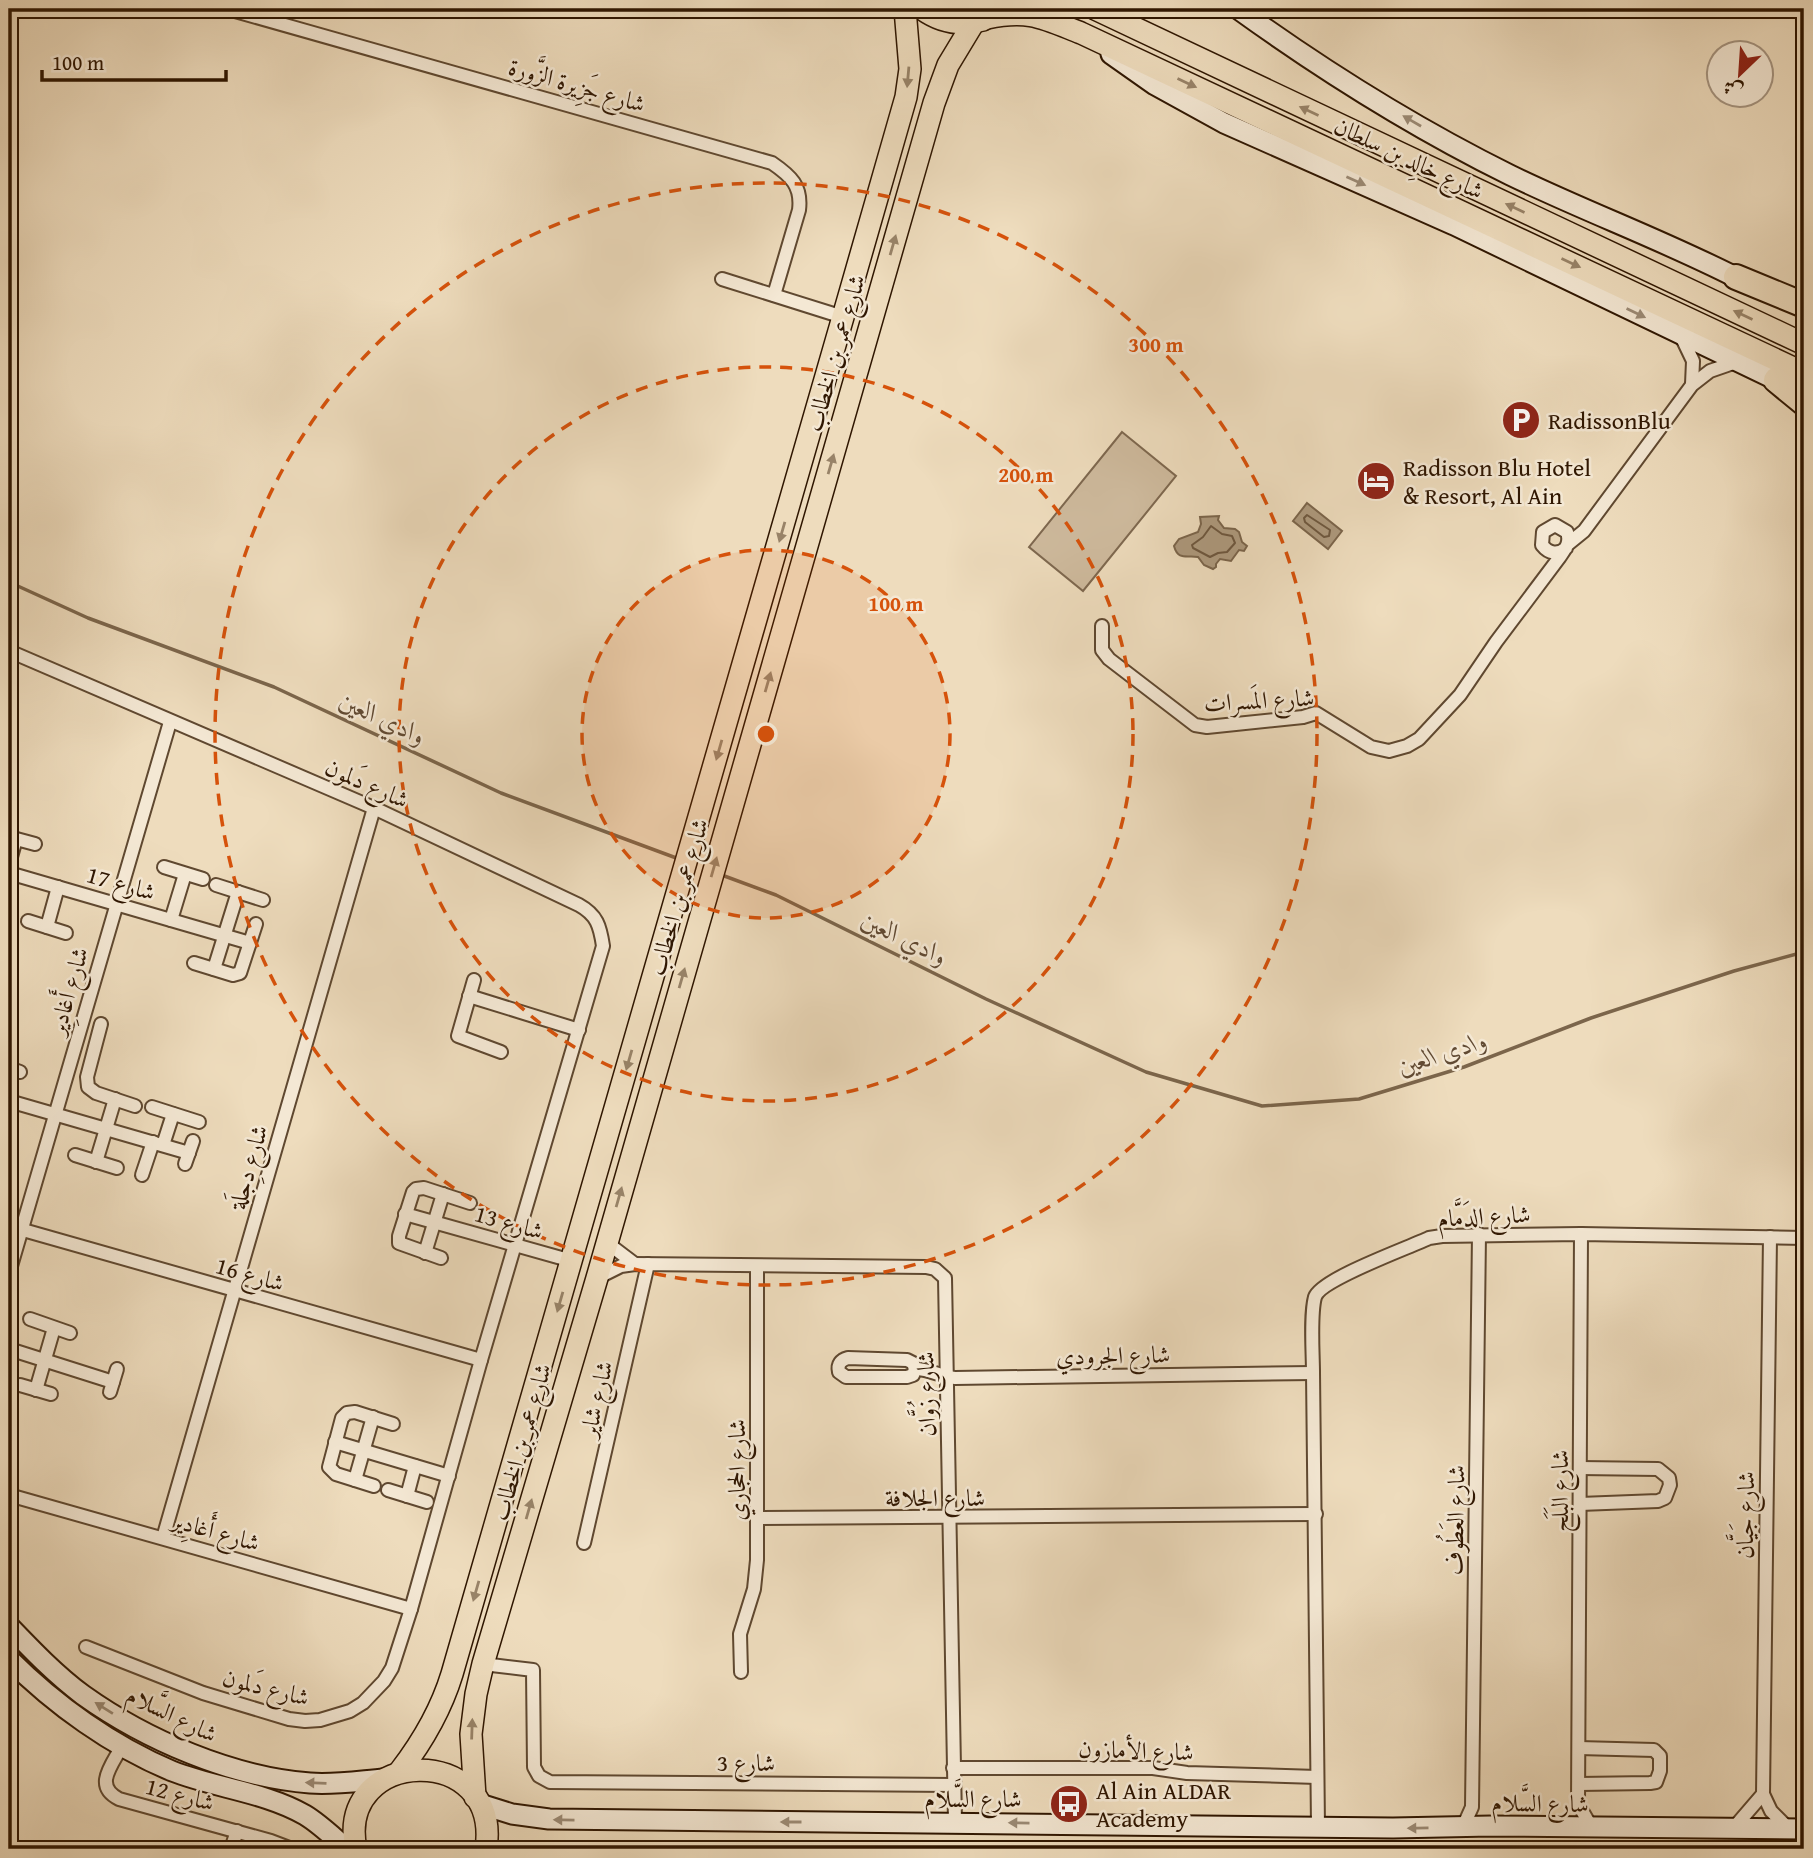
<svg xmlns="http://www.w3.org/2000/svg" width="1813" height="1858" viewBox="0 0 1813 1858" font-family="'Gentium Book Plus',Amiri,serif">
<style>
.green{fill:#ceba9d;stroke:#7e684f;stroke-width:2}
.water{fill:#ad997d;stroke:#7b654b;stroke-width:2}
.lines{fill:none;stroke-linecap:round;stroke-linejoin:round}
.shore{stroke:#6e583f;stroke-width:2}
.stream{stroke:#7b654b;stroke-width:3.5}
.street-casing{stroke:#5f4830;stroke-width:16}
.secondary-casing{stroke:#2f1601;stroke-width:23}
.primary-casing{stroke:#2f1601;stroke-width:24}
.highway-casing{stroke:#2f1601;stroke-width:28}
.street{stroke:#f4e8d4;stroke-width:12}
.secondary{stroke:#f4e8d4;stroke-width:19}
.primary{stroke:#eedcbd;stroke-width:21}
.highway{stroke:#eedcbd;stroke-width:24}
.oneway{fill:#988368}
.oneway2{fill:#9b8a75}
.ring{fill:none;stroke:#d6520b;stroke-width:3.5;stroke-dasharray:12 9}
.labels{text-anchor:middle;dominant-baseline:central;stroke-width:5;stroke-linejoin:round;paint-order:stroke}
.street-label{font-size:24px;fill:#2f1601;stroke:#f4e8d4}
.poi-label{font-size:24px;fill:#2f1601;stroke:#f4e8d4;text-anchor:start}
.water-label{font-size:26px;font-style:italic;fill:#614a33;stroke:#f4e8d4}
.centre{fill:#d6520b;stroke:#f4e8d4;stroke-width:3.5}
.ring-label{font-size:21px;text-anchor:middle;font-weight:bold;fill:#d6520b;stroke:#f4e8d4;stroke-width:5;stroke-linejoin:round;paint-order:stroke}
</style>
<rect width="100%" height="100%" fill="#eedcbd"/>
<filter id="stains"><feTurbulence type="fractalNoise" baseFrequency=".00286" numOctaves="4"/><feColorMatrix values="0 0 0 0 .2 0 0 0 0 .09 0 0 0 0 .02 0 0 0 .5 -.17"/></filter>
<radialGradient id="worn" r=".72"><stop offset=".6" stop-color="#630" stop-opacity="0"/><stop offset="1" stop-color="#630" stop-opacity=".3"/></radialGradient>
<!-- green -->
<polygon class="green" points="1122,432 1176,476 1083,591 1029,547"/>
<!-- water -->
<g class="water">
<polygon points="1307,503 1342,531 1328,549 1293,521"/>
<path d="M1219 516 1218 520 1224 528 1235 529 1239 532 1242 542 1247 546 1244 551 1239 550 1231 561 1220 559 1216 564V567L1213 569 1204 565 1198 557C1187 555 1178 561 1174 546L1179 539 1198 532 1201 524 1200 517Z"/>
</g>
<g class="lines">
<!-- shore -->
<g class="shore">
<polygon points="1307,515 1330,530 1329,536 1324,537 1305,522 1304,518"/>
<polygon points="1211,526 1222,534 1232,536 1235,543 1227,552 1218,553 1210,557 1193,548 1192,545 1203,537"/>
</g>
<!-- stream -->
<g class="stream">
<polyline points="9,582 88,618 274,687 501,793 679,859"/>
<polyline points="719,874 776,895 986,999 1146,1072 1262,1106 1359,1099 1464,1067 1591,1018 1734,971 1804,952"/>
</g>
<defs>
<g id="street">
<path d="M228 9 772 163C791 176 802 186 799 210L774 295"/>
<polyline points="722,279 843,317"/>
<polyline points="1681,336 1693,361 1692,384"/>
<polyline points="1568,544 1584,531 1692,385 1710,371 1736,362"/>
<path d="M1102 626V650L1109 659 1195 725 1207 727 1303 717 1316 713 1371 747 1389 751 1407 746 1419 739 1460 695 1496 642 1559 558C1565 549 1571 543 1567 532L1555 525 1543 532 1542 545C1549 554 1558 555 1566 548"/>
<path d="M9 651 374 808 579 905C597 915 600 926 603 946L481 1360 411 1609 392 1668 384 1681 363 1703 350 1711 320 1720 305 1721 289 1719 203 1693 86 1647"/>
<polyline points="9,837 35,844"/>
<polyline points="9,864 16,839"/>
<polyline points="164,867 203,879"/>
<polyline points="9,873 250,943"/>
<polyline points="216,885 263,900"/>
<polyline points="171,920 185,874"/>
<polyline points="28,921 66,933"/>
<polyline points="47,927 58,887"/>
<polyline points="194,963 233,975 240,973 256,924"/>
<polyline points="214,969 238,892"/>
<polyline points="474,980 458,1036 501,1052"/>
<polyline points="469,996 579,1030"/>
<polyline points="101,1024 87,1077 88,1087 96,1093 135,1106"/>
<polyline points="9,1068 20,1072"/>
<polyline points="9,1101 189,1153"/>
<polyline points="152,1107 199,1122"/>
<polyline points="163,1145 173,1114"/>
<polyline points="75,1155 117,1168"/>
<polyline points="96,1162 115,1099"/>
<polyline points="185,1164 193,1141"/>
<polyline points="142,1175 153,1142"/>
<polyline points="405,1214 572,1261"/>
<polyline points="9,1226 481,1360"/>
<polyline points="1581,1234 1578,1804 1592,1828"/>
<polyline points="1770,1237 1763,1794 1771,1811 1789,1829"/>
<polyline points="606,1242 635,1264"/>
<polyline points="425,1253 443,1194"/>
<polyline points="441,1258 399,1243 399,1236 413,1192 416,1189 424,1188 470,1203"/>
<polyline points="9,1273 170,722"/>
<polyline points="597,1278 621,1266 635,1264 926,1267 935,1269 945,1278 955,1822"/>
<polyline points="30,1319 70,1333"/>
<polyline points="9,1349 113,1382"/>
<path d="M848 1358 907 1360 913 1363 915 1369 913 1375 907 1377H846L839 1372C837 1364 841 1360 848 1358Z"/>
<path d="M915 1369C931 1369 941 1377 955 1378L1313 1373"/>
<polyline points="20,1385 51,1394"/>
<polyline points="36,1390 54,1328"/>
<polyline points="110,1392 117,1369"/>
<polyline points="335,1442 449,1476"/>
<polyline points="1580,1468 1658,1469 1669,1478 1670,1485 1665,1498 1658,1501 1580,1504"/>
<polyline points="355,1480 373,1417"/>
<polyline points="374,1486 336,1474 329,1467 342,1418 347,1413 355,1412 393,1424"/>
<polyline points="388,1490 427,1502"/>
<polyline points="9,1495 411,1609"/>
<polyline points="407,1496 415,1466"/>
<polyline points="758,1518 1316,1514"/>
<polyline points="163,1538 374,808"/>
<polyline points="584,1543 648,1264"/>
<polyline points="483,1664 533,1670 534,1767 539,1776 550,1782 954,1785"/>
<polyline points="741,1672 740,1634 754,1589 757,1560 757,1266"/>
<path d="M122 1746C112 1765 93 1786 119 1799L271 1841 292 1849"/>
<polyline points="953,1768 1153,1768 1187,1773 1317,1777"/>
<polyline points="1579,1784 1650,1783 1656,1782 1660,1771 1660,1756 1654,1750 1579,1748"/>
<path d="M1318 1826 1313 1373C1313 1353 1310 1315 1315 1297 1321 1279 1408 1248 1429 1238L1442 1236 1581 1234 1804 1238"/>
<polyline points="1463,1827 1472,1807 1479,1234"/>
<polyline points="1732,1830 1763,1794"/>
<polyline points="231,1849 237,1831"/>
</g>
<g id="secondary">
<path d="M1238 9C1324 71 1415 128 1510 175 1588 213 1671 243 1747 283"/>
<polyline points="1111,54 1155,85 1224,123 1454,225 1787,385"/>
<path d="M9 1626C32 1650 56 1675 83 1695 146 1740 232 1777 310 1783 334 1785 359 1781 384 1779"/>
<path d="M9 1659C55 1705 112 1746 172 1771 215 1788 265 1792 305 1815 320 1824 333 1837 347 1849"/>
<polyline points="480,1804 512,1814 549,1819 1393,1828 1491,1826 1804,1829"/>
</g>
<g id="primary">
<path d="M922 9C940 22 961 26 983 20"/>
<polyline points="1095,9 1804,344"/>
<path d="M987 18C1029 9 1043 18 1081 33L1804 373"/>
<path d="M400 1771C423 1741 441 1710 452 1674L843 317 906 97 910 69 905 9"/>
<polyline points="475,1797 471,1734 476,1694 483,1664 597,1278 934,103 948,65 974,22"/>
<path d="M356 1849C335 1747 502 1741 486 1849"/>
</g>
<g id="highway">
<polyline points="1736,277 1804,305"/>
<polyline points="1776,380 1804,403"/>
</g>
</defs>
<!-- street casing -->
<use href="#street" class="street-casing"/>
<!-- secondary casing -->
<use href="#secondary" class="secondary-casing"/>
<!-- primary casing -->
<use href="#primary" class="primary-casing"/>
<!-- highway casing -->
<use href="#highway" class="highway-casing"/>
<!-- street -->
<use href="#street" class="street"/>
<!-- secondary -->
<use href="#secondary" class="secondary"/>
<!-- primary -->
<use href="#primary" class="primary"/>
<!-- highway -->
<use href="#highway" class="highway"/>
</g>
<!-- one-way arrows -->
<defs><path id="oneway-solid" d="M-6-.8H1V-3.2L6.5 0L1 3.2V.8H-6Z" transform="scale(1.75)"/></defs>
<g class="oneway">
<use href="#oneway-solid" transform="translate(908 77) rotate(95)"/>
<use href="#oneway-solid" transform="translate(1187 83) rotate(25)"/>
<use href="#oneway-solid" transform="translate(1309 111) rotate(-155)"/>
<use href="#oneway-solid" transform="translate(1515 208) rotate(-155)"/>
<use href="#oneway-solid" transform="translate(893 245) rotate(-74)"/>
<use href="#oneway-solid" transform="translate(1571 263) rotate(25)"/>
<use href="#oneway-solid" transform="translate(1743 315) rotate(-155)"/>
<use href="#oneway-solid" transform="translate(831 464) rotate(-74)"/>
<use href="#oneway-solid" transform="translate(782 532) rotate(106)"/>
<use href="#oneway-solid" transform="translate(768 682) rotate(-74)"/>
<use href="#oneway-solid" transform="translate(719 750) rotate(106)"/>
<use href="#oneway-solid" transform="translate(714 867) rotate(-74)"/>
<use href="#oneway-solid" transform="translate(682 978) rotate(-74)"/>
<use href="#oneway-solid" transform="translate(629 1060) rotate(106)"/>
<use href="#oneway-solid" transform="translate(619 1197) rotate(-74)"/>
<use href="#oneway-solid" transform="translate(560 1302) rotate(106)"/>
<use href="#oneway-solid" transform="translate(529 1509) rotate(-74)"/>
<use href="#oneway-solid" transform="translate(476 1591) rotate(106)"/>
<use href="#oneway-solid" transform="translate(472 1729) rotate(-88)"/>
</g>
<g class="oneway2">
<use href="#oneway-solid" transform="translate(1412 121) rotate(-150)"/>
<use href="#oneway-solid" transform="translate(1356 181) rotate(24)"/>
<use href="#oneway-solid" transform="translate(1636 313) rotate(26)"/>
<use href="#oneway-solid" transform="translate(104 1708) rotate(-148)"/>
<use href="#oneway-solid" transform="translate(316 1783) rotate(-178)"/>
<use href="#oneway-solid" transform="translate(564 1820) rotate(-179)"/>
<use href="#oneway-solid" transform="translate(791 1822) rotate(-180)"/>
<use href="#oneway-solid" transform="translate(1019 1823) rotate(-179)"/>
<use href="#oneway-solid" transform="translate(1418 1828) rotate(179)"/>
</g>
<!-- distance rings -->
<circle cx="766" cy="734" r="184" fill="#d6520b" fill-opacity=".12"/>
<g class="ring">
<circle cx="766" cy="734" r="184"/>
<circle cx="766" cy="734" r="367"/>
<circle cx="766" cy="734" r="551"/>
</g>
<!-- icons -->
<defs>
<symbol id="parking-disc" viewBox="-11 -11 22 22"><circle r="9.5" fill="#8f2418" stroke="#f4e8d4"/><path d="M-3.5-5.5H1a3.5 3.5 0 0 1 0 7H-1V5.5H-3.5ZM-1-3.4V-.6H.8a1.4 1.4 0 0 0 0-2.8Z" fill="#fff"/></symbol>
<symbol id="hotel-disc" viewBox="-11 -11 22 22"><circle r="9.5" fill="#8f2418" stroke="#f4e8d4"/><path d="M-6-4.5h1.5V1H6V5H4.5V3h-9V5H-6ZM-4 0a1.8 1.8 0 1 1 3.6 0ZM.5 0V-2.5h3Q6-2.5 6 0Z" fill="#fff"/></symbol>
<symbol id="bus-disc" viewBox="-11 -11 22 22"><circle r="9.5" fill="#8f2418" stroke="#f4e8d4"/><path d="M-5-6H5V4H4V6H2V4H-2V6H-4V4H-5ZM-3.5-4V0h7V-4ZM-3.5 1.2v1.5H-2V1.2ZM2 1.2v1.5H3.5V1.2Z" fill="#fff"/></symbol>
</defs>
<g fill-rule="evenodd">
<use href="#parking-disc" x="1499" y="398" width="44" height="44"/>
<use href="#hotel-disc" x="1354" y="459" width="44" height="44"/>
<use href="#bus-disc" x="1047" y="1782" width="44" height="44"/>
</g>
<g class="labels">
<!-- street labels -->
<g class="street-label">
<text transform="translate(577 85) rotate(16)">شارع جَزِيرة الزَّورة</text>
<text transform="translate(1409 158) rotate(25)">شارع خالِد بن سلطان</text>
<text transform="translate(835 353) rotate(-74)">شارع عمر بن الخطاب</text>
<text transform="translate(1259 700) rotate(-3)">شارع المَسرات</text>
<text transform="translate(367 783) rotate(24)">شارع دَلمون</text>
<text transform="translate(121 883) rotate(16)">شارع 17</text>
<text transform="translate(678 897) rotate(-74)">شارع عمر بن الخطاب</text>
<text transform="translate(68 991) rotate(-74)">شارع أَغادِير</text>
<text transform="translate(248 1167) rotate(-74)">شارع دِجلَة</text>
<text transform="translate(1484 1216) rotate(-3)">شارع الدَمَّام</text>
<text transform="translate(509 1222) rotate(16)">شارع 13</text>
<text transform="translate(250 1274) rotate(16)">شارع 16</text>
<text transform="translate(1113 1355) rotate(-1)">شارع الجرودي</text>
<text transform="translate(926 1394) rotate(-91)">شارع زُوَّان</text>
<text transform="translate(596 1399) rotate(-77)">شارع شاير</text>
<text transform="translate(521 1442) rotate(-74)">شارع عمر بن الخطاب</text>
<text transform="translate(736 1470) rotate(-90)">شارع الحجاري</text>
<text transform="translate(1559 1491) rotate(-90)">شارع البَلَح</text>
<text x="935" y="1497">شارع الجلافة</text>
<text transform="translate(1745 1515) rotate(-89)">شارع جَيَّان</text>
<text transform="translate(1455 1520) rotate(-89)">شارع العَطُوف</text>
<text transform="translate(216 1531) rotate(16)">شارع أَغادِير</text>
<text transform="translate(266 1687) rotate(14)">شارع دَلمون</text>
<text transform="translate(172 1714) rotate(26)">شارع السَّلام</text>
<text transform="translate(1136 1750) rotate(2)">شارع الأمازون</text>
<text x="746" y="1762">شارع 3</text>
<text transform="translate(180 1794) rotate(15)">شارع 12</text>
<text x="973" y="1798">شارع السَّلام</text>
<text transform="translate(1540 1803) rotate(1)">شارع السَّلام</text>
</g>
<!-- poi labels -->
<g class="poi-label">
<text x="1548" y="420">RadissonBlu</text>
<text x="1403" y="467">Radisson Blu Hotel<tspan x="1403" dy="28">&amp; Resort, Al Ain</tspan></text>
<text x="1096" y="1790">Al Ain ALDAR<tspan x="1096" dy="28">Academy</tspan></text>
</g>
<!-- water labels -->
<g class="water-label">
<text transform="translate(383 717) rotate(25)">وادي العين</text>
<text transform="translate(905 937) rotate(26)">وادي العين</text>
<text transform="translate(1442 1052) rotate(-18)">وادي العين</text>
</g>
</g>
<circle cx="766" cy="734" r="10" class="centre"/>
<g class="ring-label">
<text x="1156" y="352">300 m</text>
<text x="1026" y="482">200 m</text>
<text x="896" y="611">100 m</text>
</g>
<!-- margin -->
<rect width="1813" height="1858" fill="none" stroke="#eedcbd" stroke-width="35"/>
<rect x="10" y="10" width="1792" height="1837" fill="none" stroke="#2f1601" stroke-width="3.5"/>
<rect x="18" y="18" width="1778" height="1823" fill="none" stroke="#2f1601" stroke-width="2"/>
<!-- north arrow -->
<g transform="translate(1740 74) rotate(205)"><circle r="33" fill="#f4e8d4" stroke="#a59480" stroke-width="2"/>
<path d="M0-5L12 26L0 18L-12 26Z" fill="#8f2418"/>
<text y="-10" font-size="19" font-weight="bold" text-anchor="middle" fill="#2f1601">ش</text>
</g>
<!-- scale -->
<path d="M42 70v10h184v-10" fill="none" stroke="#2f1601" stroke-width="3.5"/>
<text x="52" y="70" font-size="21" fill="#2f1601" stroke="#f4e8d4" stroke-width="5" paint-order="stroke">100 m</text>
<rect width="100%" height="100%" filter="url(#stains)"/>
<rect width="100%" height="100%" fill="url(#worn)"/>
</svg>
